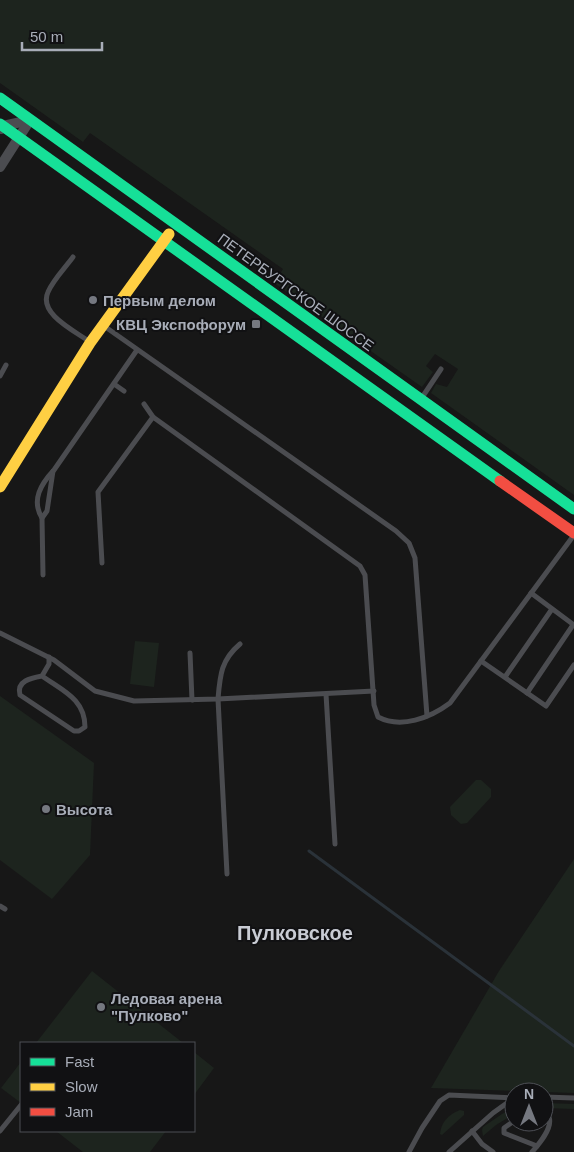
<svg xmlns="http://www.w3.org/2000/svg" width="574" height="1152" viewBox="0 0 574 1152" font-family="Arial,sans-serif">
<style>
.green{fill:#1d241e}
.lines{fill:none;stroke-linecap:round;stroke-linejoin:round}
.stream{stroke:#2a3239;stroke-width:3}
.lane{stroke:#4b4c50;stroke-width:5}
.street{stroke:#4b4c50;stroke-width:10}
.fast{stroke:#16e098;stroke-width:11}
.slow{stroke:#ffcf43;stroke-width:11}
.jam{stroke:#f24e42;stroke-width:11}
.poi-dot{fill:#757880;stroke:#111113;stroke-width:2}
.labels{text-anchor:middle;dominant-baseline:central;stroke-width:4;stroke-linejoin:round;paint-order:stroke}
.street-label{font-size:15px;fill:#a8adb8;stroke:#111113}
.poi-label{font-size:15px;font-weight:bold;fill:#a8adb8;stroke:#111113;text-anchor:start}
.district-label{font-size:20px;font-weight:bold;fill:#c9ccd4;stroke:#111113}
</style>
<rect width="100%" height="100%" fill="#171717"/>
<!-- green -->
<g class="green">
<polygon points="0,0 574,0 574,495 431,393 436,384 447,387 458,369 435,354 426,366 433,372 422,387 274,283 283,269 90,133 83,142 0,83"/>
<polygon points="135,641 159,643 154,687 130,684"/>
<polygon points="0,696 94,763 90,855 52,899 0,860"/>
<polygon points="476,780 481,780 491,789 491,797 467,823 461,824 451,815 450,807"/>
<polygon points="574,859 574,1093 431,1088 499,971"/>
<polygon points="92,971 183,1043 36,1043"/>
<polygon points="194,1052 214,1068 194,1095"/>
<polygon points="21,1062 21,1103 1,1088"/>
<polygon points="544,1103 574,1104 574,1109 544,1108"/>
<polygon points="514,1108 514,1114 496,1125 483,1136 482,1130 483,1127 502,1114"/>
<path d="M460 1110 464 1111V1115L442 1135 440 1134C441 1122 449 1114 460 1110Z"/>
<polygon points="56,1131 166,1131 150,1152 83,1152"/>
</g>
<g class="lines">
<!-- stream -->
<polyline class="stream" points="309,851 574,1046"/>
<!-- lane -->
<g class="lane">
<path d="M73 257C65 268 53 280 48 292 38 314 75 331 90 342"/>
<polyline points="104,326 396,531 409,543 415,558 427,716"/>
<polyline points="0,376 6,365"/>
<polyline points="114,384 124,391"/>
<polyline points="421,399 441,369"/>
<polyline points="144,404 153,417"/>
<path d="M42 518C31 500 41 484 54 470L137 350"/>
<path d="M102 563 98 492 153 417 360 566 365 575 374 705 378 717C401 729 430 718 450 703L574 535"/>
<polyline points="43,575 42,518 47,511 53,471"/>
<polyline points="531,593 574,625"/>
<polyline points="0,633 54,660 95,691 134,701 218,699 374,691"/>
<polyline points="190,653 192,700"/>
<polyline points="481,661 546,706 574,665"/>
<path d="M42 676C63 691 85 699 85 727L79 731H74L20 695C16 681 31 678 42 676L49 664V657"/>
<polyline points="505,677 552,609"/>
<polyline points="527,693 573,625"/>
<polyline points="326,694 335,844"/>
<path d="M227 874 218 699C220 675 221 660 240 644"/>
<polyline points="0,906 5,909"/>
<polyline points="544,1097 574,1098"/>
<polyline points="514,1121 504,1128 504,1133 537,1146"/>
<polyline points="0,1131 21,1105"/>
<polyline points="472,1131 482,1144 493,1152"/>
<polyline points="409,1152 422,1128 440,1101 449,1095 513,1098"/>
<polyline points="449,1152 493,1113 514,1098"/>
<path d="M532 1152C539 1144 553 1128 549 1117L544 1116"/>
</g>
<!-- street -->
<g class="street">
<polyline points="1,129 3,126 30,120"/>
<polyline points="0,167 30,120"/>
</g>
<!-- fast -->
<g class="fast">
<polyline points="0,98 574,509"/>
<polyline points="0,124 500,481"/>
</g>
<!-- slow -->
<polyline class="slow" points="0,487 90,343 169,234"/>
<!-- jam -->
<polyline class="jam" points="500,481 574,533"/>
</g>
<!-- markers -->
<g class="poi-dot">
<circle cx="93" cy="300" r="5"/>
<rect x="251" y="319" width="10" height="10" rx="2.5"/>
<circle cx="46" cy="809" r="5"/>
<circle cx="101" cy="1007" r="5"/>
</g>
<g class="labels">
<!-- street labels -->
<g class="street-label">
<text transform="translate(296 292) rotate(36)">ПЕТЕРБУРГСКОЕ ШОССЕ</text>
</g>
<!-- poi labels -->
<g class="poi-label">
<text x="103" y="300">Первым делом</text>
<text x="246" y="324" text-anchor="end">КВЦ Экспофорум</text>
<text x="56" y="809">Высота</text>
<text x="111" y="998">Ледовая арена<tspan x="111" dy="17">"Пулково"</tspan></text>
</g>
<!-- district labels -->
<g class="district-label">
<text x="295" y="933">Пулковское</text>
</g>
</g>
<!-- legend -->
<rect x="20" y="1042" width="175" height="90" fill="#111113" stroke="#4d4f55"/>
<rect x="30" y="1058" width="25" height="8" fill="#16e098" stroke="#4d4f55"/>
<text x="65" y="1067" font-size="15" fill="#a8adb8">Fast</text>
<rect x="30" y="1083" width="25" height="8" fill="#ffcf43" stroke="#4d4f55"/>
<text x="65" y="1092" font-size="15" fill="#a8adb8">Slow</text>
<rect x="30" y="1108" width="25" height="8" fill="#f24e42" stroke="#4d4f55"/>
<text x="65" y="1117" font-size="15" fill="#a8adb8">Jam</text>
<!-- north arrow -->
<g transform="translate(529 1107)"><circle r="24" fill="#111113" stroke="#4d4f55"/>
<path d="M0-4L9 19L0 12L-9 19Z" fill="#757880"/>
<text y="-8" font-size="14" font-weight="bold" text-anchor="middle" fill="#a8adb8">N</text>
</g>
<!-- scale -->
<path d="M22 42v8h80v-8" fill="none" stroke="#a8adb8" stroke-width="2.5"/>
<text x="30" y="42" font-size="15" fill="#a8adb8" stroke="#111113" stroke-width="4" paint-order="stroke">50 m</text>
</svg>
